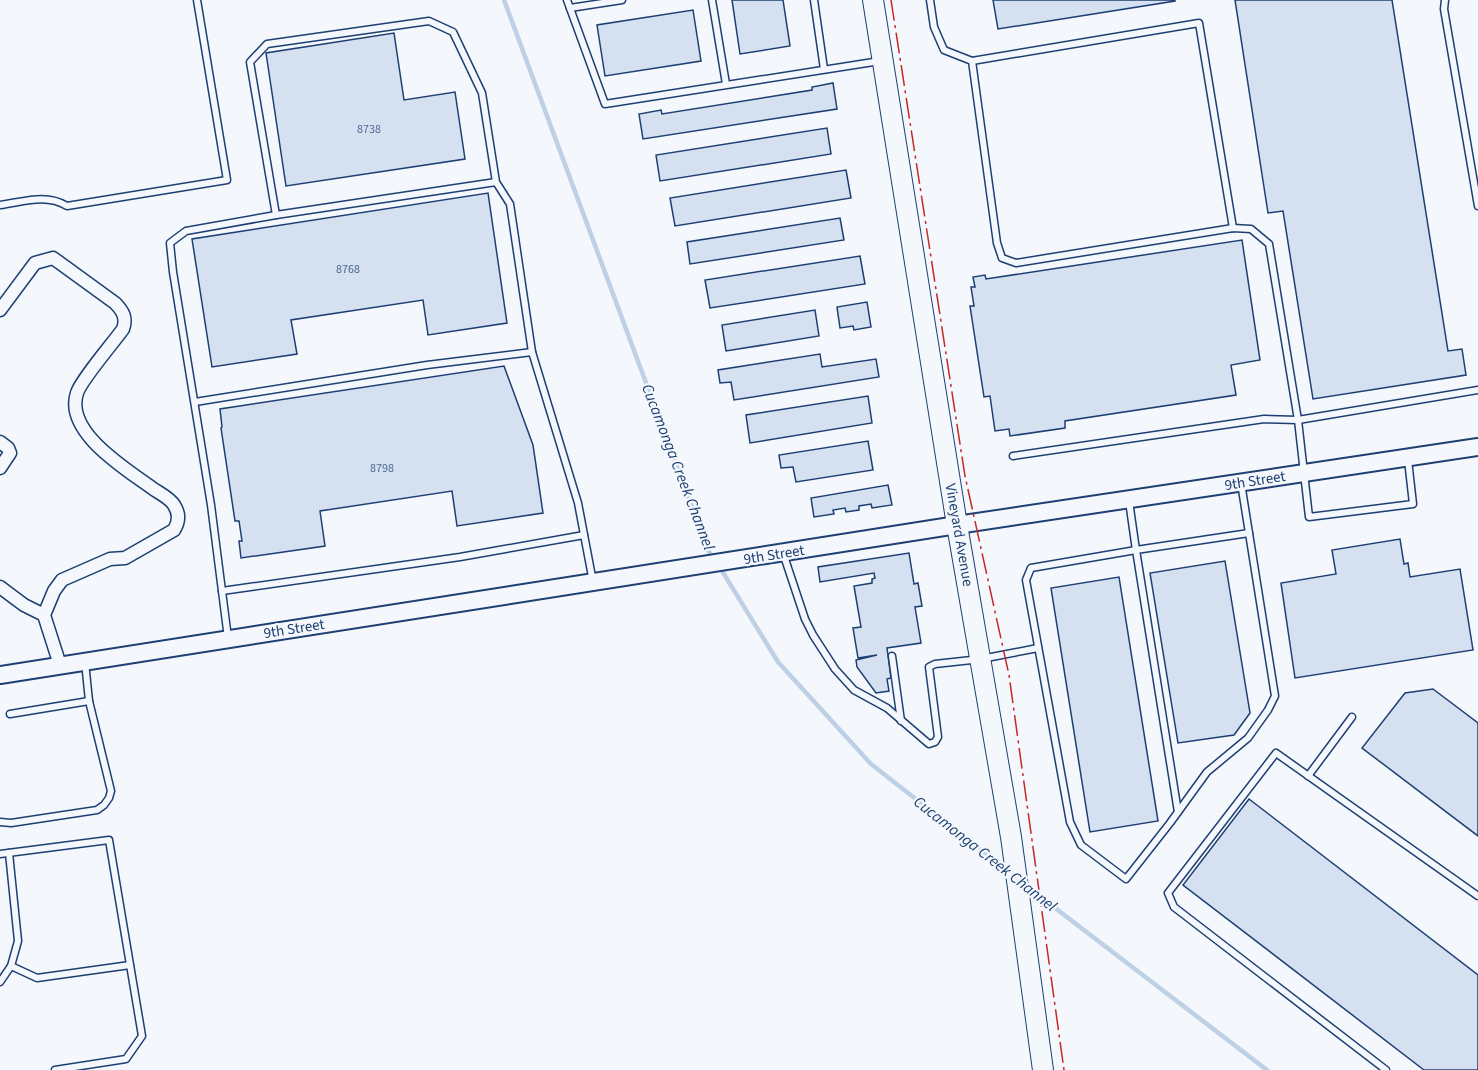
<svg xmlns="http://www.w3.org/2000/svg" width="1478" height="1070" viewBox="0 0 1478 1070" font-family="'Source Sans 3',sans-serif">
<style>
.lines{fill:none;stroke-linecap:round;stroke-linejoin:round}
.stream{stroke:#bed0e5;stroke-width:4.5}
.building{fill:#d5e0f0;stroke:#1d3f73;stroke-width:1.5}
.service-casing{stroke:#1d3f73;stroke-width:9}
.minor-casing{stroke:#1d3f73;stroke-width:15}
.tertiary-casing{stroke:#1d3f73;stroke-width:20}
.primary-casing{stroke:#1d3f73;stroke-width:22}
.service{stroke:#f4f7fb;stroke-width:6}
.minor{stroke:#f4f7fb;stroke-width:12}
.tertiary{stroke:#f4f7fb;stroke-width:16}
.primary{stroke:#f4f7fb;stroke-width:20}
.power{stroke:#c62828;stroke-width:1.5;stroke-dasharray:21 4.5 3 4.5;stroke-linecap:butt}
.labels{text-anchor:middle;dominant-baseline:central;stroke-width:4.5;stroke-linejoin:round;paint-order:stroke}
.number-label{font-size:12px;fill:#4b6792}
.street-label{font-size:15px;fill:#1d3f73;stroke:#f4f7fb}
.water-label{font-size:16px;font-style:italic;fill:#1d3f73;stroke:#f4f7fb}
</style>
<rect width="100%" height="100%" fill="#f4f7fb"/>
<g class="lines">
<!-- stream -->
<g class="stream">
<polyline points="504,0 708,550 714,559"/>
<polyline points="719,566 778,662 871,764 1009,872"/>
<polyline points="1025,885 1267,1070"/>
</g>
</g>
<!-- building -->
<g class="building">
<polygon points="732,0 783,0 790,46 740,54"/>
<polygon points="993,0 1175,0 1175,1 998,29"/>
<polygon points="1235,0 1392,0 1448,351 1462,349 1466,375 1313,399 1283,211 1268,213"/>
<polygon points="693,10 701,61 605,76 597,25"/>
<polygon points="394,33 404,100 455,92 465,159 286,186 266,53"/>
<polygon points="833,83 837,109 643,139 639,114 661,110 662,114 812,90 812,87"/>
<polygon points="827,128 831,154 660,181 656,155"/>
<polygon points="846,170 851,198 675,226 670,198"/>
<polygon points="488,193 507,323 428,335 423,300 291,320 297,354 212,367 192,239"/>
<polygon points="840,218 844,240 690,264 687,242"/>
<polygon points="1242,240 1260,360 1231,365 1236,395 1065,421 1065,428 1010,436 1009,429 995,431 990,396 984,397 970,306 974,306 971,287 975,287 973,277 985,275 986,279"/>
<polygon points="860,256 865,284 710,308 705,280"/>
<polygon points="867,302 871,327 854,330 853,326 840,328 837,307"/>
<polygon points="815,310 819,336 726,351 722,325"/>
<polygon points="820,354 822,367 876,359 879,377 734,400 731,382 720,383 718,370"/>
<polygon points="504,366 533,445 543,513 457,526 452,491 320,511 325,546 241,558 239,541 242,541 239,521 235,521 221,428 222,427 220,409"/>
<polygon points="868,396 872,423 750,443 746,415"/>
<polygon points="868,441 873,470 796,482 793,467 781,468 779,455"/>
<polygon points="888,485 892,505 872,508 871,504 859,506 859,510 846,512 845,508 833,510 834,514 814,517 811,498"/>
<polygon points="1400,539 1404,564 1408,563 1410,577 1460,569 1473,650 1295,678 1281,583 1336,574 1332,550"/>
<polygon points="909,553 914,584 918,583 922,606 915,607 921,643 887,648 891,678 887,679 889,691 876,693 857,667 856,660 877,655 858,658 853,628 861,627 854,586 872,583 872,579 875,578 874,573 820,582 818,567"/>
<polygon points="1225,561 1250,713 1234,735 1178,743 1150,573"/>
<polygon points="1119,577 1158,821 1090,832 1051,588"/>
<polygon points="1433,689 1478,723 1478,836 1362,748 1405,693"/>
<polygon points="1249,799 1478,975 1478,1070 1424,1070 1183,885"/>
</g>
<g class="lines">
<defs>
<g id="service">
<polyline points="567,0 605,104 880,61"/>
<polyline points="712,0 726,84"/>
<polyline points="814,0 824,69"/>
<polyline points="930,0 934,27 944,50 972,61 997,243 1002,258 1016,263 1233,228 1251,229 1269,244 1298,420 1309,517 1413,504 1408,460"/>
<polyline points="1445,0 1444,9 1478,206"/>
<polyline points="570,8 622,0"/>
<polyline points="972,61 1199,23 1233,228"/>
<polyline points="496,182 276,215 250,62 267,44 429,21 453,32 482,93 496,182 510,204 532,352 578,503 593,582"/>
<path d="M0 205C23 202 46 193 67 206L227 180 197 0"/>
<polyline points="195,402 427,365 532,352"/>
<polyline points="1013,456 1264,419 1298,420 1478,390"/>
<polyline points="1129,501 1136,550 1031,568 1026,580 1070,822 1081,845 1126,879 1170,823 1207,772 1248,738 1268,710 1275,696 1241,483"/>
<polyline points="783,553 805,619 813,635 835,669 854,690 887,708 929,744 935,742 938,737 929,667 935,664 981,659 1038,648"/>
<polyline points="222,591 460,557 584,535"/>
<polyline points="228,638 211,505 173,272 170,243 186,231 276,215"/>
<polyline points="892,656 901,721"/>
<polyline points="10,714 89,701"/>
<polyline points="1308,776 1352,717"/>
<polyline points="1178,812 1136,550 1249,533"/>
<polyline points="0,822 11,823 97,810 104,805 109,798 111,791 89,701 85,662"/>
<polyline points="0,854 109,840 142,1036 126,1059 55,1070"/>
<polyline points="11,966 37,978 130,965"/>
<polyline points="0,982 11,966 18,941 9,853"/>
<polyline points="1386,1070 1174,907 1168,893 1276,753 1478,896"/>
</g>
<g id="minor">
<path d="M0 310 35 263 53 258 115 303C123 311 127 318 123 329 113 343 81 380 77 393 64 432 126 469 152 488 159 493 170 498 174 505 180 514 179 522 174 530L125 558 110 559 62 580 54 591 44 615 60 665"/>
<polyline points="0,442 8,448 10,453 0,468"/>
<polyline points="0,587 24,605 44,615"/>
</g>
<polyline id="tertiary" points="0,675 957,525 1478,447"/>
<polyline id="primary" points="873,0 957,525 1011,837 1043,1070"/>
</defs>
<!-- service casing -->
<use href="#service" class="service-casing"/>
<!-- minor casing -->
<use href="#minor" class="minor-casing"/>
<!-- tertiary casing -->
<use href="#tertiary" class="tertiary-casing"/>
<!-- primary casing -->
<use href="#primary" class="primary-casing"/>
<!-- service -->
<use href="#service" class="service"/>
<!-- minor -->
<use href="#minor" class="minor"/>
<!-- tertiary -->
<use href="#tertiary" class="tertiary"/>
<!-- primary -->
<use href="#primary" class="primary"/>
<!-- power -->
<polyline class="power" points="891,0 965,476 1009,675 1064,1070"/>
</g>
<g class="labels">
<!-- number labels -->
<g class="number-label">
<text x="369" y="129">8738</text>
<text x="348" y="269">8768</text>
<text x="382" y="468">8798</text>
</g>
<!-- street labels -->
<g class="street-label">
<text transform="translate(1255 481) rotate(-9)">9th Street</text>
<text transform="translate(959 535) rotate(80)">Vineyard Avenue</text>
<text transform="translate(774 555) rotate(-9)">9th Street</text>
<text transform="translate(294 629) rotate(-9)">9th Street</text>
</g>
<!-- water labels -->
<g class="water-label">
<text transform="translate(678 467) rotate(69)">Cucamonga Creek Channel</text>
<text transform="translate(985 854) rotate(38)">Cucamonga Creek Channel</text>
</g>
</g>
</svg>
